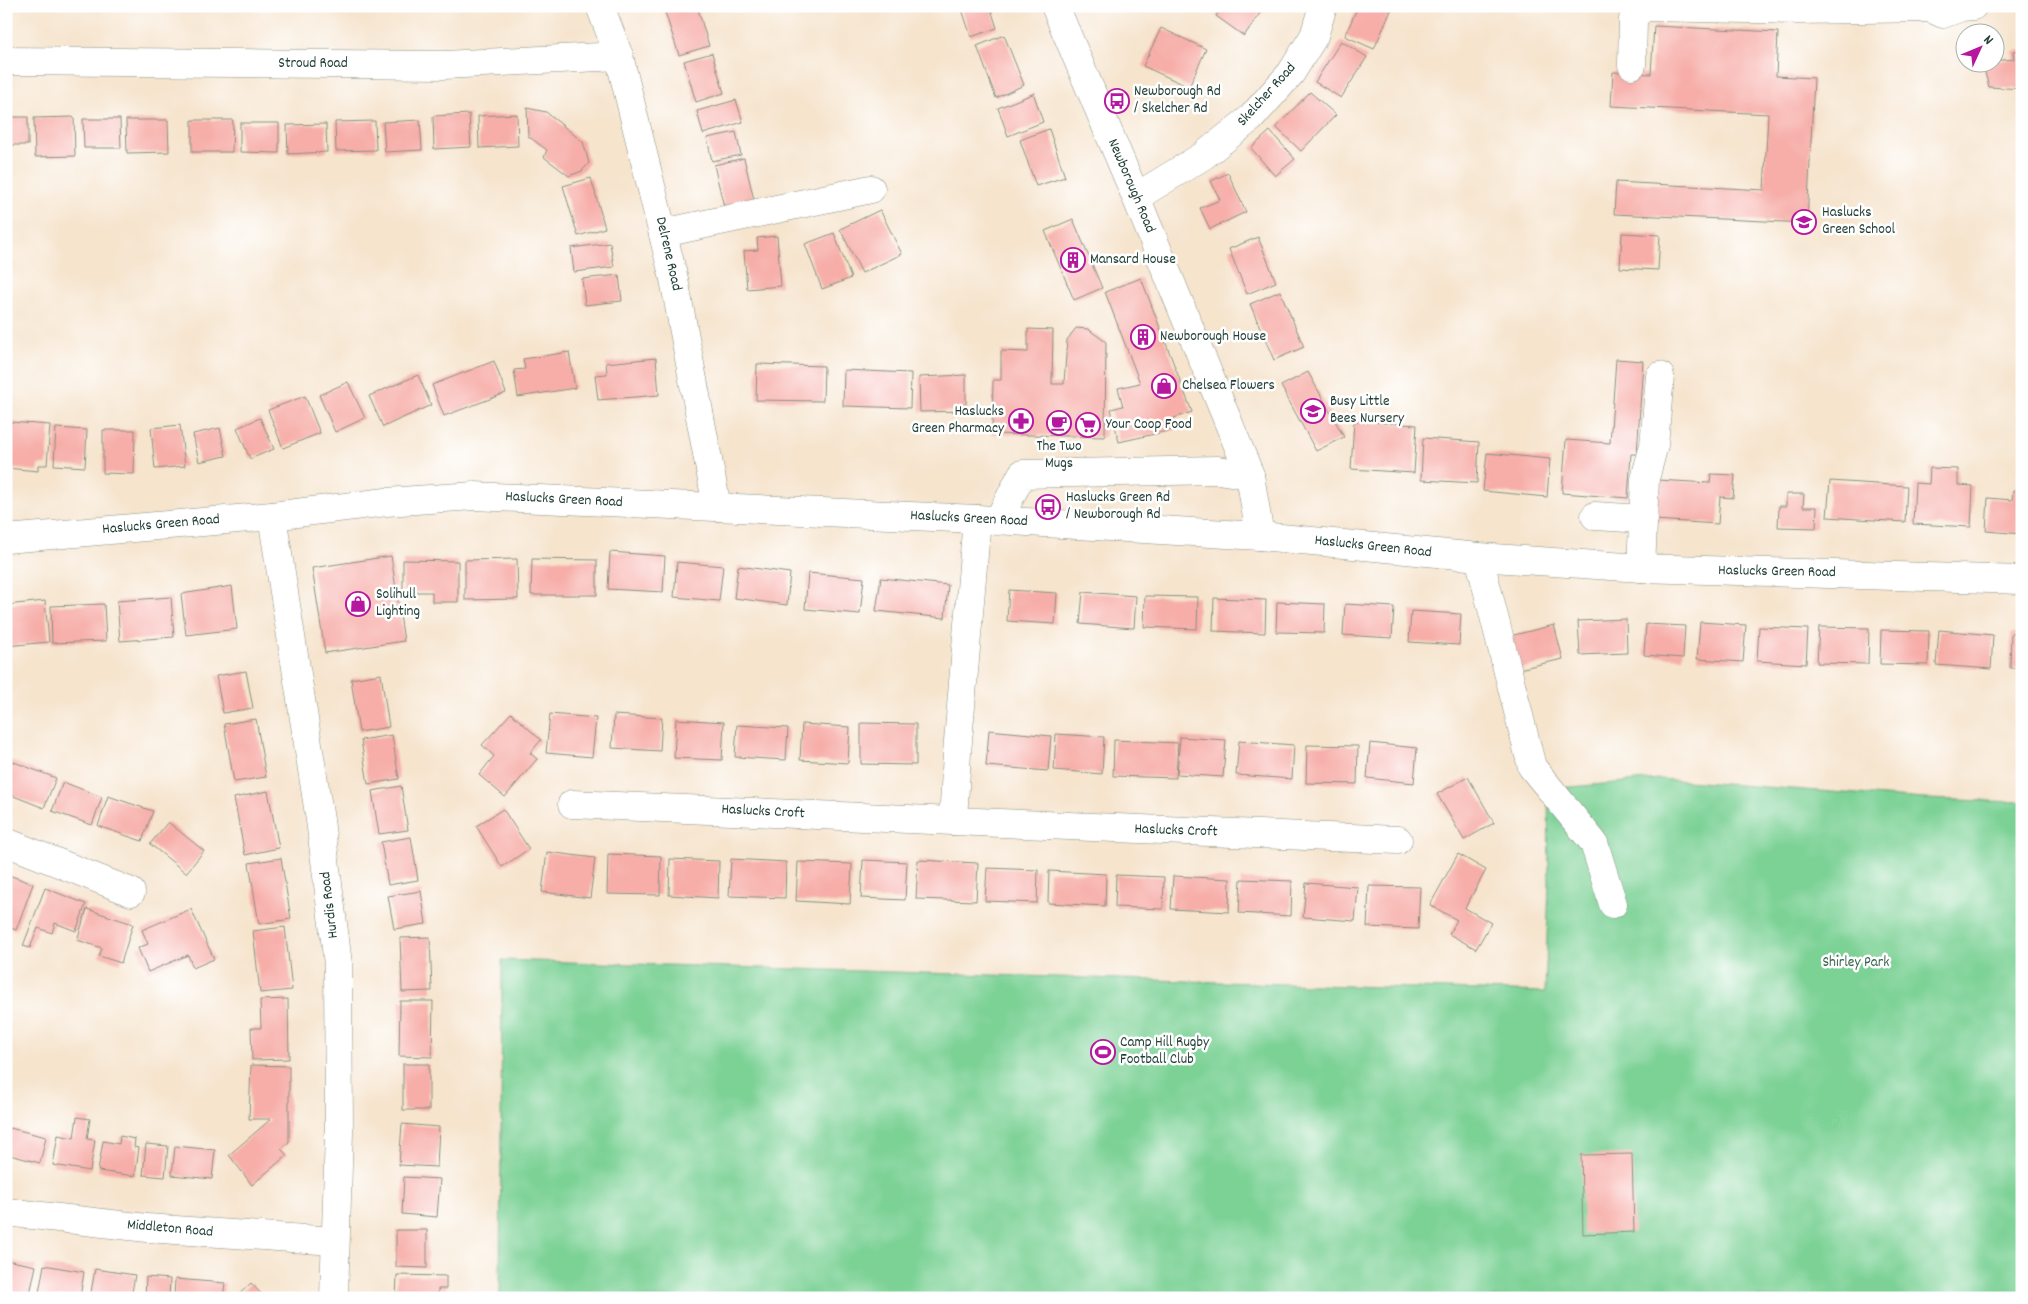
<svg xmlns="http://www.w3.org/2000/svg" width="2028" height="1304" viewBox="0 0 2028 1304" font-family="Dekko,sans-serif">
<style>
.green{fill:#7bd195;stroke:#4d8764}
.building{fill:#f7aea9}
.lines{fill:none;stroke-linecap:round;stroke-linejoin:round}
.minor-casing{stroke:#8a9080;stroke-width:29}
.minor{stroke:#fff;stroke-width:28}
.labels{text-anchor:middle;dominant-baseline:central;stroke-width:5;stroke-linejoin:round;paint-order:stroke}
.street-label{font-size:15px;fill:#1f3d34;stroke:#fff}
.poi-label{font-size:15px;fill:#1f3d34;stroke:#fff;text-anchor:start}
.park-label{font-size:15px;fill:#36624c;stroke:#fff}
</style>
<rect width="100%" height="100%" fill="#fff"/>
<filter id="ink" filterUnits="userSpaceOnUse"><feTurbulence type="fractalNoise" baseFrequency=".02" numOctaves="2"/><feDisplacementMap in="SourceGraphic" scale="10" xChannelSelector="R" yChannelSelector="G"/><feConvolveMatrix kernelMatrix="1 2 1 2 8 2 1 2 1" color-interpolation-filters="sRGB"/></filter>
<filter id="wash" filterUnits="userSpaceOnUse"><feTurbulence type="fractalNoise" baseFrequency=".0096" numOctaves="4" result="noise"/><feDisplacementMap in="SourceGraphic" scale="20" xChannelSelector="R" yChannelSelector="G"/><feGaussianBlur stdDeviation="1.12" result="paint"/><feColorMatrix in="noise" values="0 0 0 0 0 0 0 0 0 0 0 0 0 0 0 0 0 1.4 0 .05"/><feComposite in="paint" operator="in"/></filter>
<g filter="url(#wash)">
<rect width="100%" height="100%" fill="#f6e4cd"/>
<!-- green -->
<polygon class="green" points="1659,779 1924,799 2022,802 2022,1298 500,1298 502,960 1545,992 1549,883 1548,789"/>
<g id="blocks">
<!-- building -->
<g class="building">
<polygon points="674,6 697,6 709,46 679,55 664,9"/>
<polygon points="961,6 990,6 997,28 971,37"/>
<polygon points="1223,6 1265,6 1244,36 1216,16"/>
<polygon points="1358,6 1393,6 1374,49 1345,36"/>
<polygon points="1654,26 1778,32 1776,76 1814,78 1807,223 1614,214 1616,182 1764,190 1768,114 1611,106 1613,72 1651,74"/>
<polygon points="1161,28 1206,49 1189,87 1143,66"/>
<polygon points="1004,35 1024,85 996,98 977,46"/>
<polygon points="1341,41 1367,57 1341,98 1315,82"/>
<polygon points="2022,50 2022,89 1989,87 1982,62 2014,59 2013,51"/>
<polygon points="712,53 724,93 696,102 684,61"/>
<polygon points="1310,92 1336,115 1301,151 1276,127"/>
<polygon points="1035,93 1034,95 1043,122 1008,136 998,108"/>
<polygon points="736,100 743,122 703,134 697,111"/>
<polygon points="527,108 546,112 583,142 589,163 582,171 569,176 544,157 547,150 528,136"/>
<polygon points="469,114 471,147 434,149 433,116"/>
<polygon points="517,114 518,146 479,148 478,116"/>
<rect x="6" y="117" width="22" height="28"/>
<polygon points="74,117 75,156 35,157 34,118"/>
<polygon points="83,119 120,119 121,148 84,148"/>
<polygon points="126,120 168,120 169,152 127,153"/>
<polygon points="192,120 233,120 232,152 192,152"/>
<polygon points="420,120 422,150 385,152 383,122"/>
<polygon points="375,121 376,150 336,151 335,122"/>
<polygon points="240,123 279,123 279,153 240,152"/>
<polygon points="326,124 327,152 288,154 287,125"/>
<polygon points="1049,129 1065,177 1036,186 1020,140"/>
<polygon points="1270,131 1295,159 1275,176 1251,148"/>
<polygon points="736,132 741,155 712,161 707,138"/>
<polygon points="744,158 755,204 725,211 714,165"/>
<polygon points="1228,173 1246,212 1210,229 1200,208 1220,200 1211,181"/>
<polygon points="591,178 605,228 578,236 563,186"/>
<polygon points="880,210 902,254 862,273 840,229"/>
<polygon points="1073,219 1102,288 1074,300 1045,231"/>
<polygon points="834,233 851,278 822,289 805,244"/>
<polygon points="1622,233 1660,235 1658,270 1620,268"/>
<polygon points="777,236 781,286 747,289 744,251 758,250 757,238"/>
<polygon points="1258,237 1276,282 1247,294 1229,249"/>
<polygon points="610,243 614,267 574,272 571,248"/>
<polygon points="619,275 622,301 585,305 582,279"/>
<polygon points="1141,278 1192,412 1174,418 1177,429 1119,442 1111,409 1123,406 1118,388 1140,383 1105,292"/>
<polygon points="1280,291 1304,347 1274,360 1250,304"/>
<polygon points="1076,328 1088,329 1106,342 1105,437 992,434 993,380 1001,380 1001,351 1028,352 1028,329 1053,330 1052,384 1064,384 1067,340"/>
<polygon points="569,352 575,388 518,397 514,370 525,369 523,359"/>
<polygon points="656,358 659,395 598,400 595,375 607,374 606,363"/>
<polygon points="1616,359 1643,361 1637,454 1631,454 1628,498 1562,493 1566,440 1610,443"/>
<polygon points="494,361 506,393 444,416 432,385"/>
<polygon points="757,364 824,366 823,401 756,400"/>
<polygon points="844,370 911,373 910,408 843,406"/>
<polygon points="1308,372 1344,437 1316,451 1281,386"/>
<polygon points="418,375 431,405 383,427 369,396"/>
<polygon points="966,375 966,411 920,412 919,377"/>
<polygon points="348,382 365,418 335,432 319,395"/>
<polygon points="305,396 320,433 283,448 268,410"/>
<polygon points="260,418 274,449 250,459 237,428"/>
<polygon points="1354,421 1417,425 1414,473 1351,469"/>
<polygon points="10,422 50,425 47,465 38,465 38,471 6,468"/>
<polygon points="180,425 185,466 155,469 151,428"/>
<polygon points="56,428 87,430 85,467 54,465"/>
<polygon points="220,428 226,456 199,462 193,434"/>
<polygon points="103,430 135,430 134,474 103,473"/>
<polygon points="1423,438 1479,442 1477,483 1421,480"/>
<polygon points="1487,453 1550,459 1547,497 1483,491"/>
<polygon points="1930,468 1958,469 1958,485 1973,486 1971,527 1913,524 1915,483 1929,484"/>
<polygon points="1711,474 1735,475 1733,498 1720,497 1718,524 1654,520 1657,480 1710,483"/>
<polygon points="1830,481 1907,486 1905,522 1827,517"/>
<polygon points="2013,490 2022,490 2022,534 1986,531 1988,498 2012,500"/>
<polygon points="1786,494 1804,494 1803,507 1817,507 1816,528 1778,527 1779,506 1786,506"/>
<polygon points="610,552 665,556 663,592 608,589"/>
<polygon points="391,556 404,641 325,653 312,568"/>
<polygon points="517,559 518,599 465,600 465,560"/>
<polygon points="532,559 597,560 597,595 531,595"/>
<polygon points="403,560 458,561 458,602 432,602 432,592 403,592"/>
<polygon points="677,562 723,566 719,601 674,597"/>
<polygon points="738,566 790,573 787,605 734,598"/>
<polygon points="808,573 864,578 860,614 805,609"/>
<polygon points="881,578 948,585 945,618 876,611"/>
<polygon points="232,586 237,629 186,635 181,594"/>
<polygon points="1009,590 1057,593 1055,624 1007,621"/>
<polygon points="1083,592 1136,596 1134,628 1080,624"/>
<polygon points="1145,596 1198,597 1197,629 1144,627"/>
<polygon points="171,597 174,637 120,641 117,601"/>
<polygon points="1214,598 1266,600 1265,633 1213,631"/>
<polygon points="45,601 49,642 6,646 6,605"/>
<polygon points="1277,602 1325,604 1324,633 1276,632"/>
<polygon points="104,604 106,641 52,643 51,606"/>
<polygon points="1345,604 1394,607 1392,638 1343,635"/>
<polygon points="1411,611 1461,614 1459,645 1409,642"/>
<polygon points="1626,619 1627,653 1580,655 1578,621"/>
<polygon points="1700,622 1746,625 1743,662 1697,659"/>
<polygon points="1646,624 1685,626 1683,658 1644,655"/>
<polygon points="1554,625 1563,659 1519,669 1510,636"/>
<polygon points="1759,627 1808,629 1806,664 1757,661"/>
<polygon points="1819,627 1869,628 1868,664 1817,663"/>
<polygon points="1881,630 1929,631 1928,665 1880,664"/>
<polygon points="1939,630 1993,635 1991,669 1936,665"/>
<polygon points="2011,633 2022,633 2022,668 2010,668"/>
<polygon points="246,671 253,708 223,713 216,676"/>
<polygon points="381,674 389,727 359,732 351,679"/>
<polygon points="511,713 541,740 530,753 537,759 505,797 479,775 494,756 482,745"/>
<polygon points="550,714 596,718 592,757 546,753"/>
<polygon points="614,715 662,718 660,751 612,748"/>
<polygon points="256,719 266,777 234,782 224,724"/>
<polygon points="676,719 724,722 722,760 674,758"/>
<polygon points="861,723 916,724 916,765 861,764"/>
<polygon points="802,724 850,727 848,763 800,760"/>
<polygon points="737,725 788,728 786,760 735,757"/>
<polygon points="989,730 1051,736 1048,771 986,766"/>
<polygon points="1056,734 1104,737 1102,774 1054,770"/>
<polygon points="392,735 399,779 368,784 361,740"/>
<polygon points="1180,737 1226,740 1223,777 1177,774"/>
<polygon points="1114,740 1178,743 1176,778 1113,776"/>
<polygon points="1239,741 1294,745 1292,779 1236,775"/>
<polygon points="1370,743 1417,748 1414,783 1367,778"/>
<polygon points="1307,745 1358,746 1357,784 1306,783"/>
<polygon points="6,759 56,778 44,808 6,793"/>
<polygon points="1468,777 1494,823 1464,840 1437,794"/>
<polygon points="63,782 102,797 92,825 52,811"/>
<polygon points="401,786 408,830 379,834 372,791"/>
<polygon points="268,791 279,848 245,855 234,798"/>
<polygon points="108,796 153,811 142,841 98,826"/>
<polygon points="503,809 529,849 502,867 476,826"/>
<polygon points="168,822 204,851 186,873 150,844"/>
<polygon points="411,837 418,880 388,885 381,842"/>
<polygon points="547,852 595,858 590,898 542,892"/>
<polygon points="608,854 661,856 660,895 607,894"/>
<polygon points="1458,854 1486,870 1465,908 1491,923 1476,949 1449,934 1457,920 1430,905"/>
<polygon points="281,858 291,919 259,924 249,863"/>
<polygon points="670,859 719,861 718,898 669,895"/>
<polygon points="731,859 786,862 785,898 729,896"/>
<polygon points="863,860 907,862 905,900 861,898"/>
<polygon points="918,860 978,863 976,901 916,899"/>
<polygon points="798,862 852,864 850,904 796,901"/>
<polygon points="987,868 1038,870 1037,903 985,901"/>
<polygon points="1049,871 1106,874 1105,906 1048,903"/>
<polygon points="6,874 33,884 16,930 6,926"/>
<polygon points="1116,875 1164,877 1163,909 1115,907"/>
<polygon points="1173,876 1230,879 1229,912 1171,909"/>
<polygon points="1241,879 1292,881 1291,916 1239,913"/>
<polygon points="1306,883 1358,887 1355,921 1303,917"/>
<polygon points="1369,886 1420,887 1418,929 1367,927"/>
<polygon points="45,888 86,904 76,931 55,923 52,933 38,928 30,948 23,946"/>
<polygon points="421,891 426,924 394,929 388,896"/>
<polygon points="87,909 133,924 121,963 99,956 102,948 77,940"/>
<polygon points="191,909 214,959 193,968 188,955 148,972 138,948 148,944 142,930"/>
<polygon points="285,927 292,990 260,993 253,931"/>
<polygon points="430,937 432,991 402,992 400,938"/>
<polygon points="288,999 289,1059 252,1060 251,1028 261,1028 260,1000"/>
<polygon points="400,1001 433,1001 432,1057 399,1056"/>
<rect x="403" y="1064" width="26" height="46"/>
<polygon points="251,1065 289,1066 289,1142 281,1149 287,1155 252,1185 229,1155 271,1119 249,1119"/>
<polygon points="77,1117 90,1119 87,1139 95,1140 90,1171 53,1165 58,1135 74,1138"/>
<polygon points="402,1124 439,1127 437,1167 399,1165"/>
<polygon points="10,1128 46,1137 40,1163 6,1154 6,1142"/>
<polygon points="120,1136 135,1139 134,1147 139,1148 135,1176 98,1171 103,1141 119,1144"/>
<polygon points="146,1144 168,1146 165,1177 143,1175"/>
<polygon points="175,1146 215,1150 212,1179 172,1175"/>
<polygon points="1632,1154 1634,1232 1583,1234 1581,1155"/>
<polygon points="404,1177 440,1179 437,1217 402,1214"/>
<polygon points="396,1230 427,1230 427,1268 396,1267"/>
<polygon points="6,1260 36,1266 29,1298 6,1298"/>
<polygon points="44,1265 84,1272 80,1298 58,1296 58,1298 38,1298"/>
<polygon points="95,1269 135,1275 131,1298 90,1298"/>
<polygon points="397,1275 446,1276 446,1289 438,1289 438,1298 396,1298"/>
<polygon points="146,1277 170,1279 169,1298 145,1298"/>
<polygon points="175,1279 225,1283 223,1298 174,1298"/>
<polygon points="251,1283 265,1298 235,1298"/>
</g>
</g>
</g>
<g filter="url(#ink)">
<use href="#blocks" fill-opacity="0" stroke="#8a9080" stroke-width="1"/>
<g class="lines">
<defs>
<g id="minor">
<polyline points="600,6 619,56 674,279 717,507"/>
<polyline points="1055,6 1136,197 1250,475 1260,536"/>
<polyline points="6,61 444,65 619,56"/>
<polyline points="1632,65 1633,19 1637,13 1645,7 1798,10 1930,8 1943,14 1962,7 1973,6"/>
<polyline points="1136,197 1203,156 1251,118 1291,73 1314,36 1323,6"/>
<polyline points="663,233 871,189"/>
<polyline points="272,516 320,820 338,964 339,1132 334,1298"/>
<polyline points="1595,516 1644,519"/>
<polyline points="977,519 957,753 953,821 1398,840"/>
<polyline points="998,521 1022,474 1218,470 1250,475"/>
<polyline points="6,539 272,516 386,502 474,496 977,519 1260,536 1479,557 1641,568 2022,580"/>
<polyline points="1479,557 1532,767 1594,843 1613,904"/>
<polyline points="1641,568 1645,479 1654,445 1660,376"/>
<polyline points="572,804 953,821"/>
<polyline points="6,842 131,892"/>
<polyline points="6,1212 147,1228 334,1241"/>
</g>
</defs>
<!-- minor casing -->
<use href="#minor" class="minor-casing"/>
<!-- minor -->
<use href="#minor" class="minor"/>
</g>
</g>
<!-- icons -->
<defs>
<symbol id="bus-ring" viewBox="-11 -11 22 22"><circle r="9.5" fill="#fff" stroke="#b5179e" stroke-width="1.5"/><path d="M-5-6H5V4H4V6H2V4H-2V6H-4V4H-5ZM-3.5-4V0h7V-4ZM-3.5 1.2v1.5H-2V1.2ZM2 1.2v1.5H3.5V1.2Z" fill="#b5179e"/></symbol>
<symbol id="school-ring" viewBox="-11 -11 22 22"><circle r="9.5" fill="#fff" stroke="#b5179e" stroke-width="1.5"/><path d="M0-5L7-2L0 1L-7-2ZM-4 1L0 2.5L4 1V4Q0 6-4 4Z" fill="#b5179e"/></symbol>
<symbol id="building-ring" viewBox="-11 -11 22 22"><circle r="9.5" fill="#fff" stroke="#b5179e" stroke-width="1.5"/><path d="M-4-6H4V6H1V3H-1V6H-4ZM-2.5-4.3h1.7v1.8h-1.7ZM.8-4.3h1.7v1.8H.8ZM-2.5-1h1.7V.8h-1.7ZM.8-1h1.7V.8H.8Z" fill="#b5179e"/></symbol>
<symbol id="shop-ring" viewBox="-11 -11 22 22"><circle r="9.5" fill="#fff" stroke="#b5179e" stroke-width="1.5"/><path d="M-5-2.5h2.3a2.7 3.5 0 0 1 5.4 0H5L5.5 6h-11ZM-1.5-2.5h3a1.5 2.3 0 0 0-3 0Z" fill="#b5179e"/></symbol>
<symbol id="pharmacy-ring" viewBox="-11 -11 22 22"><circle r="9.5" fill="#fff" stroke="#b5179e" stroke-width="1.5"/><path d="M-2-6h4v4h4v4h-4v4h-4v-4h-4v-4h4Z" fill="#b5179e"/></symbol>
<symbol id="cafe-ring" viewBox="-11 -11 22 22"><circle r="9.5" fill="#fff" stroke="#b5179e" stroke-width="1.5"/><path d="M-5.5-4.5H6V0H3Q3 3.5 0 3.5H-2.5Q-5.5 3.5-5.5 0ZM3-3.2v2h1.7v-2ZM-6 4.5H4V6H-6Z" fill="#b5179e"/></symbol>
<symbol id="supermarket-ring" viewBox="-11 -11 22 22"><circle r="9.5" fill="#fff" stroke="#b5179e" stroke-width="1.5"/><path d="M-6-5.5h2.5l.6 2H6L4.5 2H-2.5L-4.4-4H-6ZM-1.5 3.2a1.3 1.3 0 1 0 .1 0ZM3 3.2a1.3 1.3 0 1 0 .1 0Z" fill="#b5179e"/></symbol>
<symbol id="stadium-ring" viewBox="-11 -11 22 22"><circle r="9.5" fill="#fff" stroke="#b5179e" stroke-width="1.5"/><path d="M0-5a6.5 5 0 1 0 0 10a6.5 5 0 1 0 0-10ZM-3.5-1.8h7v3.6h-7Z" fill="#b5179e"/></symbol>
</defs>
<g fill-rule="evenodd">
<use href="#bus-ring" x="1103" y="87" width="28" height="28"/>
<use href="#school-ring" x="1790" y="208" width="28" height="28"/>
<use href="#building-ring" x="1059" y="246" width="28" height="28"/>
<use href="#building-ring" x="1129" y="323" width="28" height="28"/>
<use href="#shop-ring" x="1150" y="372" width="28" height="28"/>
<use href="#school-ring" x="1299" y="397" width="28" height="28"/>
<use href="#pharmacy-ring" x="1007" y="407" width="28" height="28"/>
<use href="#cafe-ring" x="1045" y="409" width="28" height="28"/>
<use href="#supermarket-ring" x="1074" y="411" width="28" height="28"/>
<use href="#bus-ring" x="1034" y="493" width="28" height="28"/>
<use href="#shop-ring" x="344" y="590" width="28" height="28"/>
<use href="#stadium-ring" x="1089" y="1038" width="28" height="28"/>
</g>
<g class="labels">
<!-- street labels -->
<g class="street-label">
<text x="313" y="64">Stroud Road</text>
<text transform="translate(1267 95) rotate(-48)">Skelcher Road</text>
<text transform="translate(1131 186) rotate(67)">Newborough Road</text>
<text transform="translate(668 254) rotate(77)">Delrene Road</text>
<text transform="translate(564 500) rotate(3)">Haslucks Green Road</text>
<text transform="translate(969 519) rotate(3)">Haslucks Green Road</text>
<text transform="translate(161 525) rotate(-5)">Haslucks Green Road</text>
<text transform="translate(1373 547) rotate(6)">Haslucks Green Road</text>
<text transform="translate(1777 572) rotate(1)">Haslucks Green Road</text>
<text transform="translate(763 812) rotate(3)">Haslucks Croft</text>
<text transform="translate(1176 831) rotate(2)">Haslucks Croft</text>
<text transform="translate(330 905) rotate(-97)">Hurdis Road</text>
<text transform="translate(170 1229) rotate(5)">Middleton Road</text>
</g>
<!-- poi labels -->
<g class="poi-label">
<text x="1134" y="92">Newborough Rd<tspan x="1134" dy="17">/ Skelcher Rd</tspan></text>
<text x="1822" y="213">Haslucks<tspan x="1822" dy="17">Green School</tspan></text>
<text x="1090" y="260">Mansard House</text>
<text x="1160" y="337">Newborough House</text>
<text x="1182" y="386">Chelsea Flowers</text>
<text x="1330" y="402">Busy Little<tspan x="1330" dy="17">Bees Nursery</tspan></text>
<text x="1004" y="412" text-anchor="end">Haslucks<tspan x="1004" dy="17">Green Pharmacy</tspan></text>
<text x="1106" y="425">Your Coop Food</text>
<text x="1059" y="447" text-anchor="middle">The Two<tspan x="1059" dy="17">Mugs</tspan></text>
<text x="1066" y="498">Haslucks Green Rd<tspan x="1066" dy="17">/ Newborough Rd</tspan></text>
<text x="376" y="595">Solihull<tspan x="376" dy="17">Lighting</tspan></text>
<text x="1120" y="1043">Camp Hill Rugby<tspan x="1120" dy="17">Football Club</tspan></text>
</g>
<!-- park labels -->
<g class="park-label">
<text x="1856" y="963">Shirley Park</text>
</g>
</g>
<!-- margin -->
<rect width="2028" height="1304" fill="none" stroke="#fff" stroke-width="25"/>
<!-- north arrow -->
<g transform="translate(1980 48) rotate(46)"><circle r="24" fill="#ffffff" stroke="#a5b1ae"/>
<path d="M0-4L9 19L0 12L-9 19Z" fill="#b5179e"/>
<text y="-8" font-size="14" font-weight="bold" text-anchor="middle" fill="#1f3d34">N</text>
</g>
</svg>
